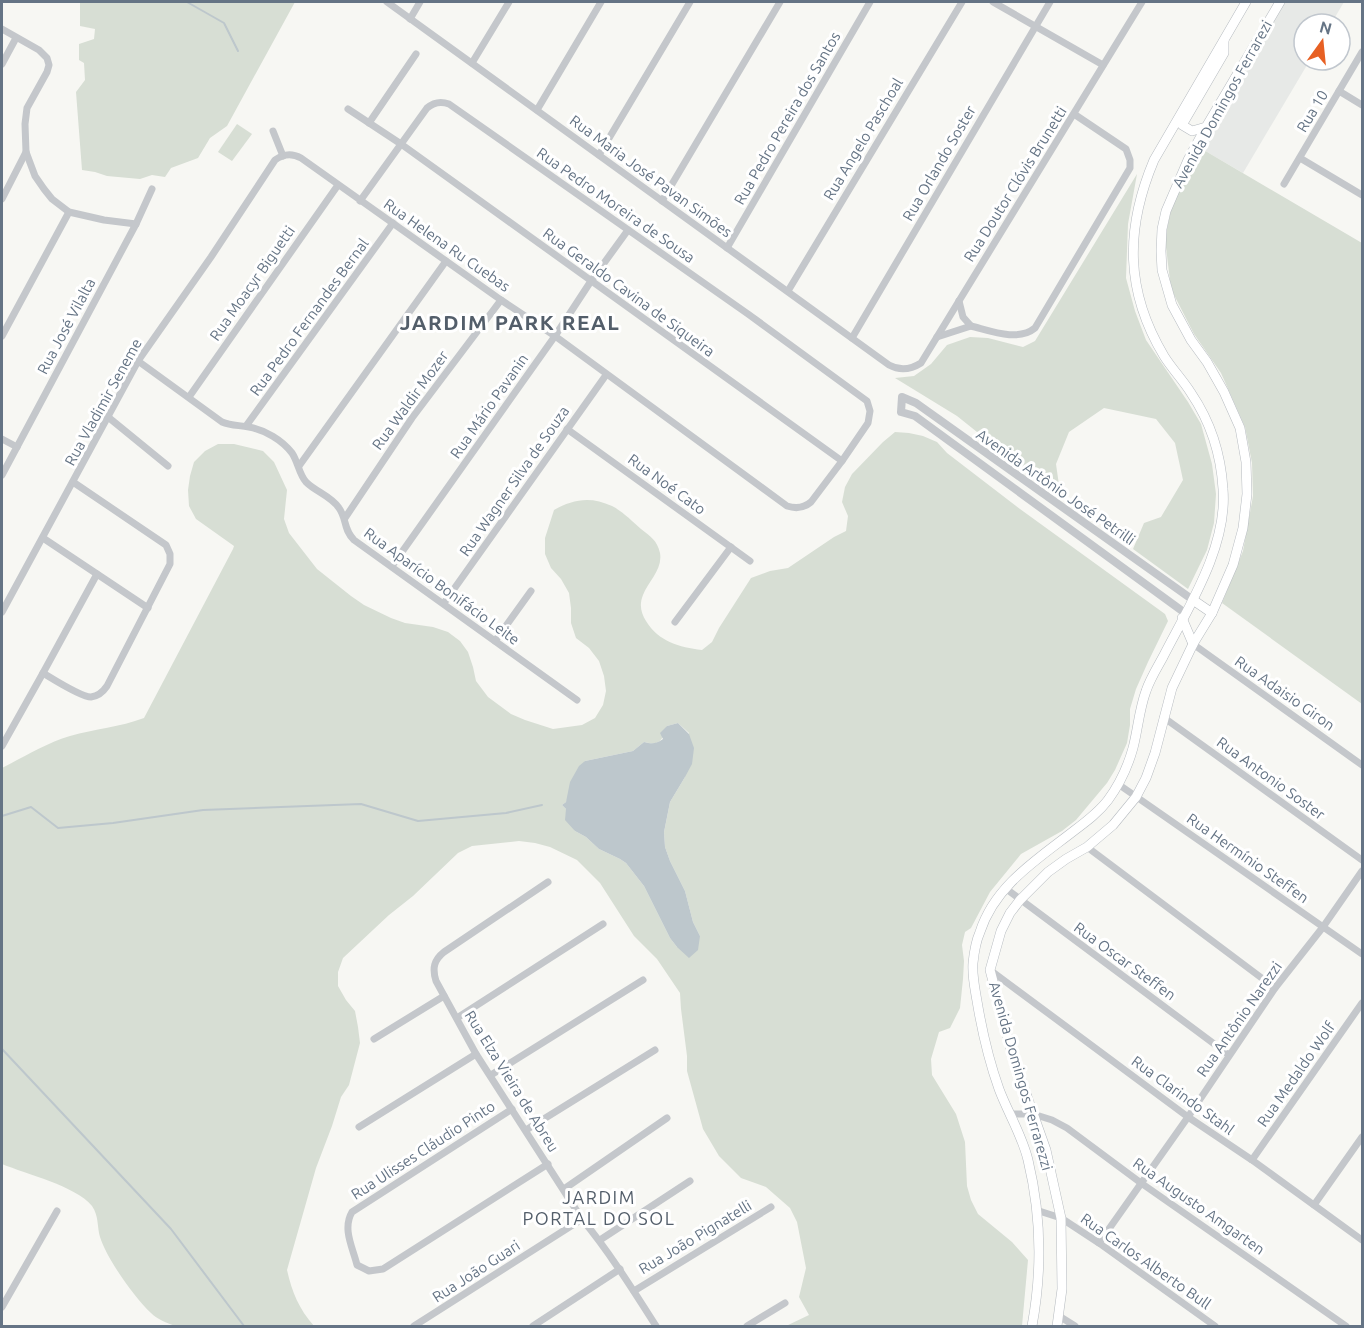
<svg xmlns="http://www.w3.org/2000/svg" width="1364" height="1328" viewBox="0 0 1364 1328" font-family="Ubuntu,sans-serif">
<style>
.built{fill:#e7e9e7}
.green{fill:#d7ded4;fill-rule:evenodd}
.water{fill:#bdc7cc}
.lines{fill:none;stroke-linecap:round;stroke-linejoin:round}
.stream{stroke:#bdc7cc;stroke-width:2}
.secondary-casing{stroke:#b6bbc0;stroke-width:10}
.minor{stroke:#c4c7cb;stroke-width:7}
.tertiary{stroke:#c4c7cb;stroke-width:8}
.secondary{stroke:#fff;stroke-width:9}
.labels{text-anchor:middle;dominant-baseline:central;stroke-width:6;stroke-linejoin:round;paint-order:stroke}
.street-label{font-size:15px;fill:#657485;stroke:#fff}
.quarter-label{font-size:18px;letter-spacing:1.5px;fill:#535e6a;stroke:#fff}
.district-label{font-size:21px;font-weight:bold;letter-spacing:1.5px;fill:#535e6a;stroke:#fff}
</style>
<rect width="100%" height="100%" fill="#f7f7f3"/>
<!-- built -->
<polygon class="built" points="1285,2 1344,2 1331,24 1304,24 1304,60 1310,60 1243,173 1202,149"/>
<!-- green -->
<g class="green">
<polygon points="80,2 295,2 227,126 210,138 198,158 171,168 165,177 152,175 140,179 107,176 95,172 82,170 76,92 85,80 84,63 79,60 79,44 94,39 95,29 80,26"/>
<polygon points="237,124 252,134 232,161 218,152"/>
<polygon points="1202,149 1362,243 1362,704 1222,603 1243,551 1253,496 1252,463 1245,427 1221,373 1194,334 1171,289 1165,239 1171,209 1182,181"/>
<polygon points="1137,174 1128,224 1126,278 1135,311 1146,340 1188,402 1201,424 1212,464 1216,494 1214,523 1207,550 1188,589 1133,549 1144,523 1161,517 1183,480 1175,443 1156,419 1104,408 1069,432 1056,464 1061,499 957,416 895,378 914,376 931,364 947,345 970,337 988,338 1023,347 1035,341"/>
<path d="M895 432 909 433 923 436 937 442 947 453 1020 509 1165 614 1168 621 1148 662 1136 689 1130 709V725L1127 743 1115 770 1107 783 1076 820 1062 831 1021 854 990 892 971 928 965 932 962 945 964 961 963 979 960 1008 950 1028 939 1032 931 1059 932 1075 956 1114 965 1142 967 1186 971 1200 978 1214 1012 1242 1028 1260 1022 1326H786L809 1315 799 1297 806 1268 797 1222 790 1208 766 1187 741 1178 719 1156 703 1129 687 1071V1056L681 1009 680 993 657 959 634 936 600 883 577 860 550 847 535 843 519 841 472 846 458 853 413 896 389 915 343 958 338 972V986L346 1000 355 1011 358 1027 360 1043 349 1085 341 1097 332 1126 316 1168 287 1270C292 1292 299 1309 314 1326H175C167 1323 157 1319 151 1313 134 1297 107 1259 100 1237 97 1227 99 1216 92 1206 76 1186 26 1174 2 1164V768C24 757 46 743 70 736 95 729 120 727 144 718L233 549 234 546 196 519 189 506 188 490 190 476 194 462 205 451 218 444H234L263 451 274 462 287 490 284 519 289 533 317 569 351 596 364 605 391 618 405 623 433 627 448 632 460 641 468 652 473 667 476 681 488 697 511 714 525 720 553 729 582 725 595 718 603 705 606 691 604 676 599 661 589 648 576 638 571 623V608L569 593 561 579 551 568 545 554V538L554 510C573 499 591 496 612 506 622 511 632 521 641 529 651 537 657 540 660 553 663 569 648 582 643 595 639 605 641 613 646 621 659 642 679 647 702 650L712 642 719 628 751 578 770 571 788 568 834 537 846 531 848 516 842 502 845 487 852 474 883 442ZM678 723 689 733 685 777 670 802 664 832 665 847 670 861 685 891 693 922 700 936 677 947 670 938 644 886 626 863 620 859 599 849 586 837 575 831 566 809 562 805 566 802 585 761 633 751 644 742C661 746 662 740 667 726Z"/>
</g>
<!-- water -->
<path class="water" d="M678 723 689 734 694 748 692 764 685 777 670 802 664 832 665 847 670 861 685 891 693 922 700 936 698 950 689 958 677 947 670 938 644 886 626 863 620 859 599 849 586 837 575 831 565 820 566 809 562 805 566 802 570 782 579 766 585 761 633 751 644 742C652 744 656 744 663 739L660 733 667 726Z"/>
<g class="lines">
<!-- stream -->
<g class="stream">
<polyline points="187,2 224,23 238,51"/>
<polyline points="2,816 31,807 58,828 113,823 203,810 361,804 418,821 506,813 542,805"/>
<polyline points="2,1049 171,1229 244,1326"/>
</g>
<defs>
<g id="secondary">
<polyline points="1206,127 1192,131 1182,125 1224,53 1224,41"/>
<polyline points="1193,600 1212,613"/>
<polyline points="1182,618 1193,644"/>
<path d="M1032 1326C1042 1272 1041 1214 1028 1160 1022 1135 1008 1113 999 1089 989 1061 982 1031 977 1001 975 989 972 976 973 963 974 953 976 941 980 932 995 885 1038 859 1075 830 1087 821 1099 812 1108 800 1119 785 1128 766 1133 748 1138 729 1139 710 1146 691 1150 679 1157 668 1163 657 1188 608 1228 546 1223 489 1221 455 1210 421 1191 393 1183 380 1172 369 1164 356 1125 291 1125 229 1154 160L1246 2"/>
<polyline points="1057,1326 1062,1289 1061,1218 1046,1150 1013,1057 990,970 1001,931 1010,913 1020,900 1048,872 1066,859 1087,847 1113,825 1136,797 1146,778 1155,753 1172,688 1193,644 1212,613 1233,565 1243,528 1247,494 1246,462 1240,428 1224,392 1207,362 1191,340 1172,305 1162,270 1161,251 1162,229 1166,211 1188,160 1206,127 1280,2"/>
</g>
</defs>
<!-- secondary casing -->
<use href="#secondary" class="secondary-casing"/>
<!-- minor -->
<g class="minor">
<path d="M387 2 889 365C900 371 910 370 921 363L1142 2"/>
<polyline points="993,2 1103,65"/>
<polyline points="410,19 420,2"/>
<polyline points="2,29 39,50 47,58 49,65 47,72 27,108 25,124 26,152 35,176 44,189 52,199 69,212 104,220 136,224"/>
<polyline points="472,63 509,2"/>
<polyline points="2,64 16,38"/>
<polyline points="1339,91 1362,105"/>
<polyline points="348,109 401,144 842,461"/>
<polyline points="537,110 601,2"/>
<polyline points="369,123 416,54"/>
<polyline points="273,131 283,156"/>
<polyline points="599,155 690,2"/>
<polyline points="1300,158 1362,195"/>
<polyline points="1284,184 1362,52"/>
<polyline points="2,199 26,152"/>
<polyline points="662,201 780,2"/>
<polyline points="727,248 870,2"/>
<polyline points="788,291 962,2"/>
<path d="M971 326C991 331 1018 342 1035 328L1130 168V160L1126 149 1074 114"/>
<polyline points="2,336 69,212"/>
<polyline points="937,337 971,326 963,317 959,301"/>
<polyline points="852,338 1050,2"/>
<path d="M138 361 222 422C231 426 239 425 249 427 265 430 282 440 292 453 298 462 299 474 306 482 316 492 331 496 339 508 347 519 343 529 354 540L577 700"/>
<polyline points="189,397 338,185"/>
<polyline points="108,417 168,466"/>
<polyline points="246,426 393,223"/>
<polyline points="567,429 750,561"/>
<polyline points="2,439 17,447"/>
<polyline points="299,466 446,261"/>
<polyline points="2,475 136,224 152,189"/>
<polyline points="345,518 412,418 501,300"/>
<polyline points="43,538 148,608"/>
<polyline points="392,566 555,336 591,281 628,230"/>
<polyline points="444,603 606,375"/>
<path d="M2 612 138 361 211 257 275 160C283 154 292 153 301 158L501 300 555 336 787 506C796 509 804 508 811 502L842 461 868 423 870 411 867 401 748 314 449 104C441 101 434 102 427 108L360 201"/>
<polyline points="675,622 731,547"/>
<polyline points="495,641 531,591"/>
<polyline points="1193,644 1362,765"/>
<path d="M43 673C53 679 81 697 91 697 98 696 103 692 107 686L170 564V554L166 545 73 482"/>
<polyline points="1163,717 1362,860"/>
<polyline points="2,746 43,673 97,574"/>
<polyline points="1118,784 1362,954"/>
<polyline points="1087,847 1275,988"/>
<path d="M548 882 444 952C434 960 432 968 436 981L476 1054 582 1219C610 1253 633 1290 656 1326"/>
<polyline points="1005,888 1229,1055"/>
<polyline points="990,970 1188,1117 1252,1160 1362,1240"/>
<polyline points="457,1018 603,924"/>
<polyline points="374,1039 444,996"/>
<polyline points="491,1075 643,980"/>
<path d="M512 1109 352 1212C342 1229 353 1248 357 1265L369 1271 383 1269 548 1164"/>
<polyline points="1011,1114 1033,1114 1052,1120 1067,1128 1141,1183 1346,1326"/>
<polyline points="359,1127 476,1054"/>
<polyline points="526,1130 655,1050"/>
<polyline points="1252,1160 1362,1003"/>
<polyline points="564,1189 667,1118"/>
<polyline points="1314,1205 1362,1137"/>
<polyline points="1036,1210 1061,1218 1099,1243 1215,1326"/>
<polyline points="600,1240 690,1181"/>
<polyline points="1099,1243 1188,1117 1275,988 1323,927 1362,871"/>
<polyline points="634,1291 771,1207"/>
<polyline points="2,1307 57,1211"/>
<polyline points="1059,1316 1075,1326"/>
<polyline points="414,1326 582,1219"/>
<polyline points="533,1326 620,1269"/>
<polyline points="747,1326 785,1303"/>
</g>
<!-- tertiary -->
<polyline class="tertiary" points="1185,613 915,416 901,412 902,397 916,403 1193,600"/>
<!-- secondary -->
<use href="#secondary" class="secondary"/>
</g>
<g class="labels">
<!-- street labels -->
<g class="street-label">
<text transform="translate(1222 104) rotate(-61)">Avenida Domingos Ferrarezi</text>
<text transform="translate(1312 111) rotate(-59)">Rua 10</text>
<text transform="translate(787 118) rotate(-60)">Rua Pedro Pereira dos Santos</text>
<text transform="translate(863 139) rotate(-59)">Rua Angelo Paschoal</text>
<text transform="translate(939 163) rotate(-60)">Rua Orlando Soster</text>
<text transform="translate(651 176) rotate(36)">Rua Maria José Pavan Simões</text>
<text transform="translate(1015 184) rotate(-58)">Rua Doutor Clóvis Brunetti</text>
<text transform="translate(616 205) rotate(35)">Rua Pedro Moreira de Sousa</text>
<text transform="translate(447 245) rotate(35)">Rua Helena Ru Cuebas</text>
<text transform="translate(252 283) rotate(-55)">Rua Moacyr Biguetti</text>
<text transform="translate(629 292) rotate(36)">Rua Geraldo Cavina de Siqueira</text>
<text transform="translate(309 317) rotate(-54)">Rua Pedro Fernandes Bernal</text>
<text transform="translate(66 326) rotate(-62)">Rua José Vilalta</text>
<text transform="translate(410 400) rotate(-54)">Rua Waldir Mozer</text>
<text transform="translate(103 402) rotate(-61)">Rua Vladimir Seneme</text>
<text transform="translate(489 406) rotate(-55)">Rua Mário Pavanin</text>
<text transform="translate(514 481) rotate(-55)">Rua Wagner Silva de Souza</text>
<text transform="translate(667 484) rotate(36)">Rua Noé Cato</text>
<text transform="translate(1056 487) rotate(35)">Avenida Artônio José Petrilli</text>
<text transform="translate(442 586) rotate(36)">Rua Aparício Bonifácio Leite</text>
<text transform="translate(1285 693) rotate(35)">Rua Adaisio Giron</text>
<text transform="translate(1271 778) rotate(36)">Rua Antonio Soster</text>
<text transform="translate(1248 858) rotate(35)">Rua Hermínio Steffen</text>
<text transform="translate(1125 961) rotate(36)">Rua Oscar Steffen</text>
<text transform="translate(1239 1019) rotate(-55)">Rua Antônio Narezzi</text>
<text transform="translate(1296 1074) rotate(-55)">Rua Medaldo Wolf</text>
<text transform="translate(1021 1076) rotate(74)">Avenida Domingos Ferrarezzi</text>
<text transform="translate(512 1081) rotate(58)">Rua Elza Vieira de Abreu</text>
<text transform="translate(1183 1095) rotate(36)">Rua Clarindo Stahl</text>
<text transform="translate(423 1150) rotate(-33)">Rua Ulisses Cláudio Pinto</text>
<text transform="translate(1199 1206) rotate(35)">Rua Augusto Amgarten</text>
<text transform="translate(695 1237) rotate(-31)">Rua João Pignatelli</text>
<text transform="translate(1146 1261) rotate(35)">Rua Carlos Alberto Bull</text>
<text transform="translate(476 1271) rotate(-33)">Rua João Guari</text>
</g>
<!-- quarter labels -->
<g class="quarter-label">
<text x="599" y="1197">JARDIM<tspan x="599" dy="21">PORTAL DO SOL</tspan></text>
</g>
<!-- district labels -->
<g class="district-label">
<text x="510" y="322">JARDIM PARK REAL</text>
</g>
</g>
<!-- border -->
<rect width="1364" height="1328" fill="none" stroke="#657485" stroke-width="6"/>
<!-- north arrow -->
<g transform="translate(1322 42) rotate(15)"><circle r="28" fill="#ffffff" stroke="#c1c7ce" stroke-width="1.5"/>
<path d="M0-4.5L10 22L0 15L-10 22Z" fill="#e76023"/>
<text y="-9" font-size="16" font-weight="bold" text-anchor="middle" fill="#657485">N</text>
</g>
</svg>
